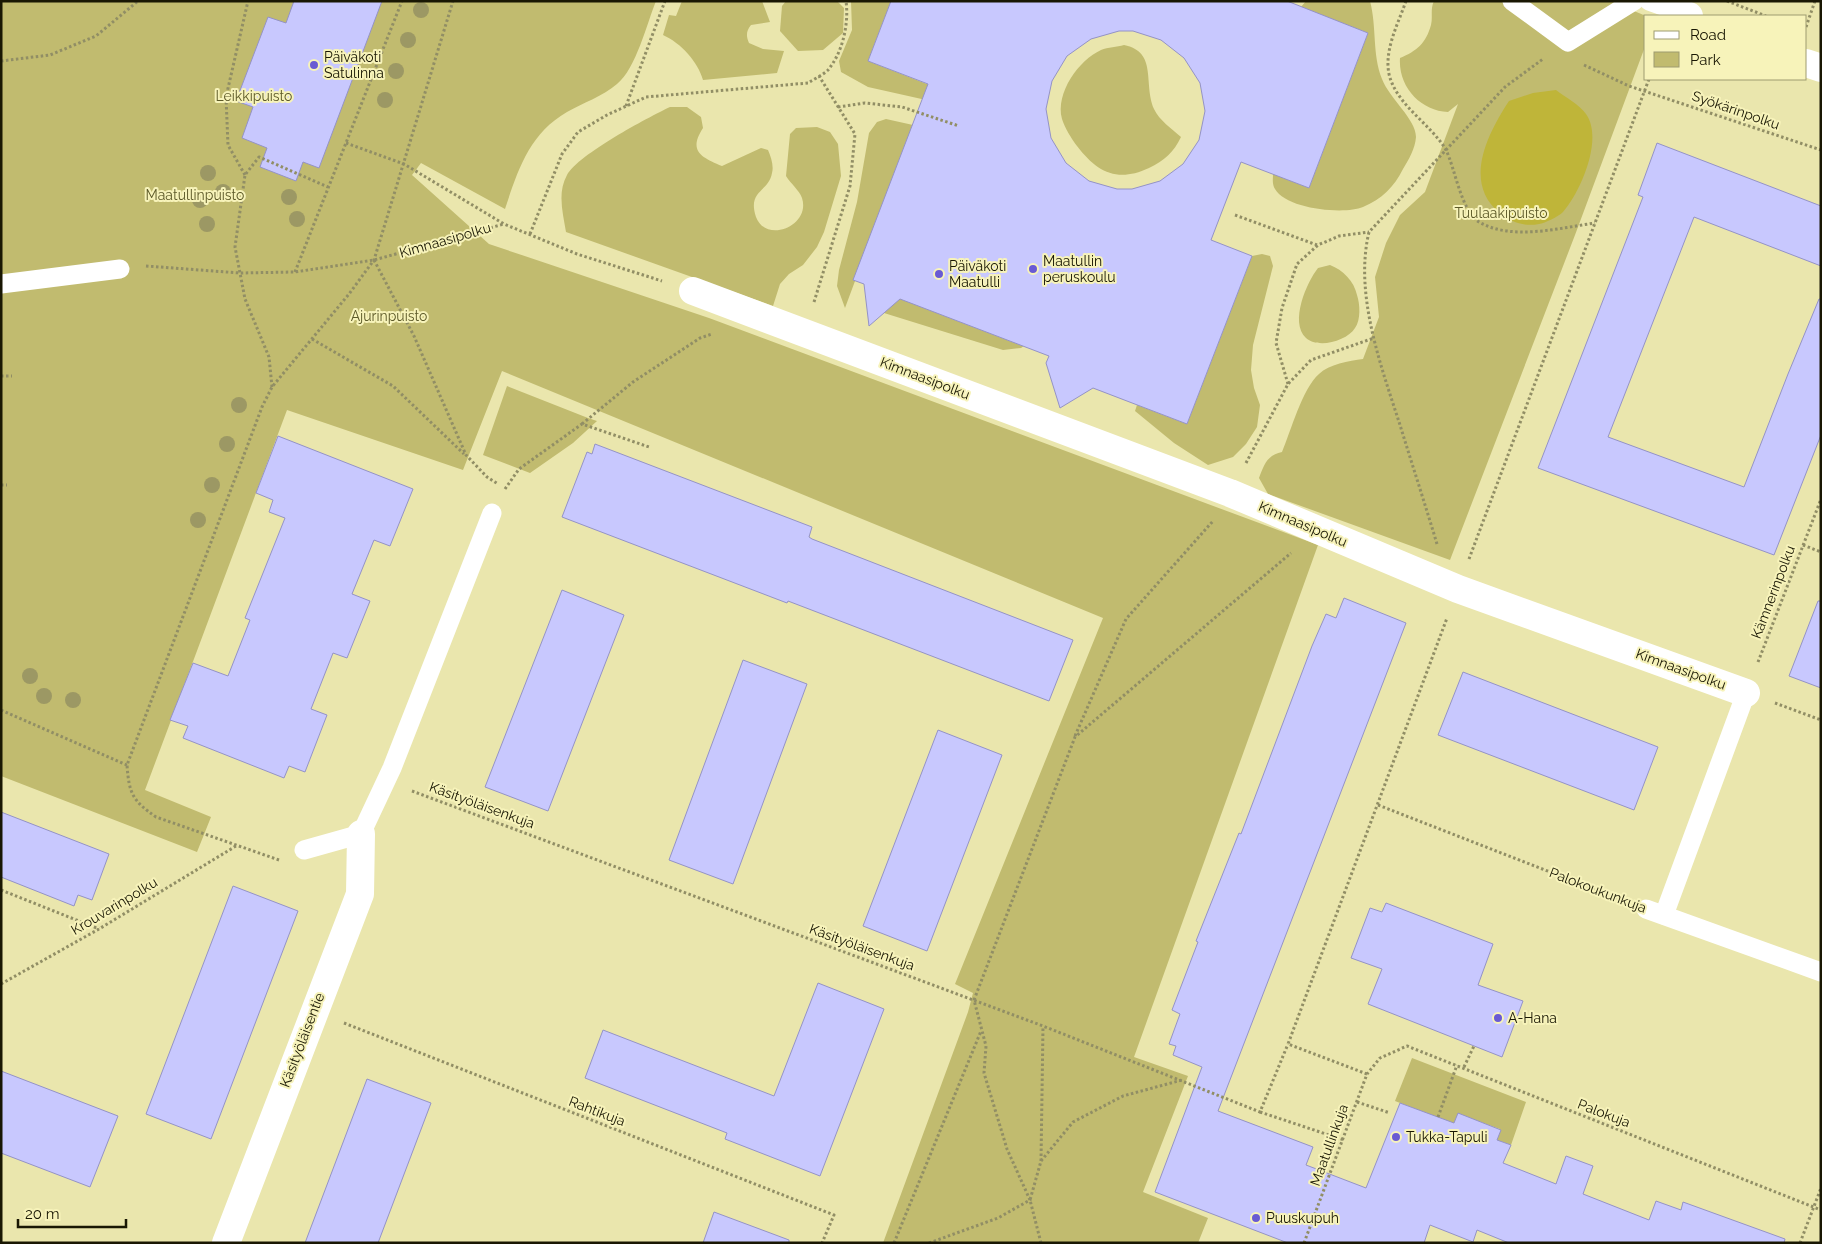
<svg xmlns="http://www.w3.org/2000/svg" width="1822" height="1244" viewBox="0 0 1822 1244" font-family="Raleway,sans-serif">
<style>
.green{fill:#c1bb6f}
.forest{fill:#bfb539}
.building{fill:#c8c8fe;stroke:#9493c6;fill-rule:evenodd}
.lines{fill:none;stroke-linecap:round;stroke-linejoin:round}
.path{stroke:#918e65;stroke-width:3;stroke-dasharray:2.5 2.5;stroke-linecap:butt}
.lane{stroke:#fff;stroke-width:19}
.street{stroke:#fff;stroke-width:28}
.tree{fill:#9c9864}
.poi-dot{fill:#695ad3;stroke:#f7f3ba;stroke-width:2}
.labels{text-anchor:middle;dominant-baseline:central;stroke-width:4;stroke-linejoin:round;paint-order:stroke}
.poi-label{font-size:14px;fill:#191703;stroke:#f7f3ba;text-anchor:start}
.park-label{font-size:14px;fill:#5c5928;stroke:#f7f3ba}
.street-label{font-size:14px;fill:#191703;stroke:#f7f3ba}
</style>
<rect width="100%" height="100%" fill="#eae6ad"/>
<!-- green -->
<g class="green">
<path d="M1 1H656C647 23 636 69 617 84 603 96 583 103 567 112 529 134 518 170 505 209L421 163 412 175 489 244 709 318 1318 545 1134 1057 1188 1076 1143 1192 1208 1218 1198 1243H883L968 1012 973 993 955 984 1103 618 502 371 463 470 287 410 145 790 211 817 197 852 1 776Z"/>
<path d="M682 1H762L770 22 751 25C746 31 746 36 749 43L763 49 784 51 777 73 703 80C698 62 681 43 663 35L669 15 676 16Z"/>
<polygon points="786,1 837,1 844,8 843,33 823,50 798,51 780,31 782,6"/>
<polygon points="851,1 891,1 868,61 955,95 944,104 868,87 841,72 839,61 852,30"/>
<path d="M1306 1H1370C1377 28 1372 54 1382 79 1389 98 1416 119 1416 137 1415 149 1409 159 1403 169 1394 187 1382 199 1363 207 1344 215 1286 209 1275 189 1272 184 1273 179 1273 174L1309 188 1368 33 1301 7Z"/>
<path d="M1434 1H1610L1646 16V44L1575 235 1450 560 1268 494 1259 478C1264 465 1267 455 1282 452 1291 431 1302 389 1319 374 1329 364 1349 361 1363 359L1379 317 1375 277 1386 243 1400 215 1425 192 1458 104 1448 112C1421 111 1398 87 1400 58 1417 51 1426 43 1431 25 1433 17 1430 9 1434 1Z"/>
<path d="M1124 45C1158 52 1143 83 1154 109 1159 120 1172 129 1181 137 1174 152 1164 161 1149 168 1117 183 1097 172 1077 146 1071 138 1065 128 1062 119 1055 93 1079 60 1101 50 1108 47 1117 47 1124 45Z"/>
<path d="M670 107H687L701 117 703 128C688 151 701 157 722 166L761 148 768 150C771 157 774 166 772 173 769 192 747 190 756 217 766 244 811 226 802 198 799 190 791 184 786 176L790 134 796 128 817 127 830 132 838 144 841 176 824 232 817 247 803 265 789 274 780 284 773 306 566 232C563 213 557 193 567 175 579 154 647 118 670 107Z"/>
<polygon points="886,119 913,125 845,308 837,286 839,270 857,202 869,133 877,122"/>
<polygon points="1262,254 1270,256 1273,266 1253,345 1251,370 1254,388 1260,405 1257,427 1246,444 1233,457 1208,465 1174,443 1135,411 1137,405 1187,424 1252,256"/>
<path d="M1330 265C1343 270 1354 281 1357 295 1360 304 1361 320 1355 328 1347 341 1318 349 1306 338 1289 322 1307 282 1318 268Z"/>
<polygon points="894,296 1028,343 1021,348 1003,350 884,313"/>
<polygon points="507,386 588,418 597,421 573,443 530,473 483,455"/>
<polygon points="1412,1058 1526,1102 1511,1145 1497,1140 1500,1129 1458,1114 1454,1124 1395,1101"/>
</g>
<!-- forest -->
<path class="forest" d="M1556 90C1565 97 1580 105 1586 114 1604 139 1580 193 1563 212 1558 217 1545 223 1539 224 1524 227 1511 222 1500 213 1462 183 1488 133 1509 101L1533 93Z"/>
<!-- building -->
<g class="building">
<polygon points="294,1 382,1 319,168 303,162 296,181 260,167 267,148 242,138 253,107 236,101 268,17 286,23"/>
<path d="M891 1H1287L1368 33 1309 188 1241 162 1211 240 1252 256 1187 424 1093 388 1060 408 1046 363 1049 356 900 299 869 326 864 284 853 280 928 84 868 61ZM1119 31H1133L1161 40 1184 58 1200 83 1205 111 1199 140 1183 164 1160 181 1132 189H1117L1089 181 1066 163 1051 138 1046 109 1052 81 1067 56 1091 39Z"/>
<polygon points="1657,143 1821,206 1821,266 1694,217 1608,437 1744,487 1788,374 1819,299 1821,299 1821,435 1774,555 1538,468 1643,197 1638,195"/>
<polygon points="278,436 413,489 390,546 374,540 352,594 370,601 347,658 333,653 311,709 327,715 305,772 289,766 284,778 183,738 188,726 170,720 193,663 228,676 250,620 245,618 285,518 269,512 273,500 256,493"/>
<polygon points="595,444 812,527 809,537 812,539 1073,640 1049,701 788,601 787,603 562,517 587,452 592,454"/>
<polygon points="562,590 624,615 548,811 485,787"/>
<polygon points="1344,598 1406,623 1218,1111 1313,1147 1306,1165 1366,1188 1400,1103 1454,1123 1458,1113 1501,1130 1497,1140 1511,1145 1503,1163 1556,1184 1566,1156 1593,1166 1583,1194 1649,1220 1656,1201 1681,1210 1683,1202 1785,1239 1784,1243 1509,1243 1477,1230 1473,1242 1430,1225 1424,1243 1288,1243 1155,1192 1202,1067 1173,1055 1176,1046 1169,1044 1180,1014 1172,1010 1198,942 1196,941 1239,833 1241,834 1312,646 1326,614 1336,618"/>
<polygon points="1818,601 1821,601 1821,688 1789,676"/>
<polygon points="743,660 807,684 733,884 669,860"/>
<polygon points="1463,672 1658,747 1634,810 1438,735"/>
<polygon points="938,730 1002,755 927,951 863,926"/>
<polygon points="1,812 109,854 92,900 78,895 74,906 1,877"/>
<polygon points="233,886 298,911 211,1139 146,1114"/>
<polygon points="1386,903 1493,944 1478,985 1523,1001 1502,1057 1368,1004 1382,969 1351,958 1370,908 1382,912"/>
<polygon points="818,983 884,1009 820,1176 725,1139 727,1133 585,1078 603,1030 774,1096"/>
<polygon points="1,1071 118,1116 90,1187 1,1153"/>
<polygon points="367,1079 431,1103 378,1243 305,1243"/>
<polygon points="714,1212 789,1240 789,1243 703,1243"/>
</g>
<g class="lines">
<!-- path -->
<g class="path">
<path d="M1406 1C1398 24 1384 50 1389 74 1396 105 1431 124 1446 150 1455 168 1461 211 1479 222 1512 241 1559 228 1595 223"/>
<polyline points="1727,1 1766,16"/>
<polyline points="1806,27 1815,1"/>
<polyline points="1,61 50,55 96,36 138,1"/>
<polyline points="1584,65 1629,86 1821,150"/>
<polyline points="626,106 665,1"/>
<polyline points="838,107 865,103 902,107 959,126"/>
<polyline points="346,143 404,164 504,224 577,254 662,281"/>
<polyline points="245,175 228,145 226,97 248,1"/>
<polyline points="1235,215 1317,245"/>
<path d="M530 234 562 154 578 132 607 115 646 97 808 83C814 79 823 75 828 70 843 52 849 23 846 1"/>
<polyline points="374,260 414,336 466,455 487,477 498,484"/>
<polyline points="146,266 240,273 295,272 374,260 504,224"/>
<polyline points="295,272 402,1"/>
<polyline points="814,302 850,186 855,134 819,76"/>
<polyline points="312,339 393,386 464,454"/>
<polyline points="1,376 12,376"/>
<polyline points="1288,384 1276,343 1282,308 1297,264 1318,245 1339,236 1369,232"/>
<polyline points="272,387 269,357 245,299 235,247 245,175 259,157 328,187"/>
<polyline points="582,424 633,382 700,338 712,334"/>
<polyline points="1246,463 1288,384 1311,360 1374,338"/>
<polyline points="1,485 7,485"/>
<polyline points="505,489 519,469 582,424 649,447"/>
<path d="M1437 544C1425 504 1412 464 1400 425 1381 366 1354 294 1369 232L1505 87 1543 59"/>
<polyline points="1803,545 1821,552"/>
<polyline points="1469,559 1649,79"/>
<polyline points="1758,662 1821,499"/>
<polyline points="1775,703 1821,720"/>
<polyline points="1,710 127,765"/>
<polyline points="1075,736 1126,619 1213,521"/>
<polyline points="412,791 1043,1026 1260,1112 1288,1044"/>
<polyline points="1378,805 1622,900"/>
<path d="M279 860 156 817C133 801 129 794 127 765L262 407 272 387 349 294 374 260 453 1"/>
<polyline points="1,890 99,929"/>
<polyline points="1,984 99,929 236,846"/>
<polyline points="344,1023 834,1215 822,1243"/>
<polyline points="1464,1067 1474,1046"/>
<polyline points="1367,1074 1288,1044 1447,618"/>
<polyline points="1357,1102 1390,1113"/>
<polyline points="1260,1112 1344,1140"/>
<polyline points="1438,1117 1457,1065"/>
<polyline points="1041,1161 1073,1122 1123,1096 1182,1080"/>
<polyline points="894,1243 981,1031"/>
<polyline points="929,1243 998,1218 1030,1200 1007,1149 984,1073 986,1046 974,1000 1075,737 1291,553"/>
<polyline points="1041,1243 1030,1200 1041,1161 1043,1026"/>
<polyline points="1304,1243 1367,1074 1380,1058 1407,1046 1821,1210"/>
<polyline points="1800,1243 1821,1188"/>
</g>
<!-- lane -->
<g class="lane">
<polyline points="1512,1 1568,42 1634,1"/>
<polyline points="1649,1 1674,10"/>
<polyline points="1,284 120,269"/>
<polyline points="304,850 361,834 392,768 492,513"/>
<polyline points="1646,909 1821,972"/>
<polyline points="1664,915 1746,693"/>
</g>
<!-- street -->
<g class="street">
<polyline points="1674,10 1689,16"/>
<polyline points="1806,63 1821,68"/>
<polyline points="693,291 1230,493 1458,589 1746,693"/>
<polyline points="226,1243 360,894 361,834"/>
</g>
</g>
<!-- trees -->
<g class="tree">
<circle cx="421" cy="10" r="8"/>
<circle cx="408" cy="40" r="8"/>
<circle cx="396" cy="71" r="8"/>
<circle cx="385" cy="100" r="8"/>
<circle cx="208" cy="173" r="8"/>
<circle cx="223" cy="192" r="8"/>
<circle cx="289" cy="197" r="8"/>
<circle cx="200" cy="200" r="8"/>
<circle cx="297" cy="219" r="8"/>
<circle cx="207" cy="224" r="8"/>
<circle cx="239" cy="405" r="8"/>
<circle cx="227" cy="444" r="8"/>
<circle cx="212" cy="485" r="8"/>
<circle cx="198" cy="520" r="8"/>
<circle cx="30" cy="676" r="8"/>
<circle cx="44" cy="696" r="8"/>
<circle cx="73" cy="700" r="8"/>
</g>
<!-- markers -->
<g class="poi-dot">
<circle cx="314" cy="65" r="5"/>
<circle cx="1033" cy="269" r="5"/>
<circle cx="939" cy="274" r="5"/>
<circle cx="1498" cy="1018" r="5"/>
<circle cx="1396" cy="1137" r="5"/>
<circle cx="1256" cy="1218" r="5"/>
</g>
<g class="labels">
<!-- poi labels -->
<g class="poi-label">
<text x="324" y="57">Päiväkoti<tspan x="324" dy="16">Satulinna</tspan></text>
<text x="1043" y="261">Maatullin<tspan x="1043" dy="16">peruskoulu</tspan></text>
<text x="949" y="266">Päiväkoti<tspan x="949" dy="16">Maatulli</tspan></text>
<text x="1508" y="1018">A-Hana</text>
<text x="1406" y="1137">Tukka-Tapuli</text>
<text x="1266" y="1218">Puuskupuh</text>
</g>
<!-- park labels -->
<g class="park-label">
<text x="254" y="96">Leikkipuisto</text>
<text x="195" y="195">Maatullinpuisto</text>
<text x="1501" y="213">Tuulaakipuisto</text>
<text x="389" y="316">Ajurinpuisto</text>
</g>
<!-- street labels -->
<g class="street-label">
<text transform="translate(1736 110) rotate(19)">Syökärinpolku</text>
<text transform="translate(445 240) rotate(-16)">Kimnaasipolku</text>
<text transform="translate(925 378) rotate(21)">Kimnaasipolku</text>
<text transform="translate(1303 524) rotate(23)">Kimnaasipolku</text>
<text transform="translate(1773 592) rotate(-69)">Kämnerinpolku</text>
<text transform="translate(1681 669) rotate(20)">Kimnaasipolku</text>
<text transform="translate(482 805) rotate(20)">Käsityöläisenkuja</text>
<text transform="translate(1598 890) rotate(21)">Palokoukunkuja</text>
<text transform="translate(114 906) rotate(-31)">Krouvarinpolku</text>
<text transform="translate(862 947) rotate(20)">Käsityöläisenkuja</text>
<text transform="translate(302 1040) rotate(-69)">Käsityöläisentie</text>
<text transform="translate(597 1111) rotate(21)">Rahtikuja</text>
<text transform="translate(1604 1113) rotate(21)">Palokuja</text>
<text transform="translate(1329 1145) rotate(-70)">Maatullinkuja</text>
</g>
</g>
<!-- border -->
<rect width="1822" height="1244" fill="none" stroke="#191703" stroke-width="5"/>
<!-- legend -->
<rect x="1644" y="15" width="162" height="65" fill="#f7f3ba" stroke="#9e9b71"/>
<rect x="1654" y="31" width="25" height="8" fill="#ffffff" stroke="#9e9b71"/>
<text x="1690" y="40" font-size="15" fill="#191703">Road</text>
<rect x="1654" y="52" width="25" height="15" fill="#c1bb6f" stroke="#9e9b71"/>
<text x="1690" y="65" font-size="15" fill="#191703">Park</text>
<!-- scale -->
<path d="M18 1219v8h108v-8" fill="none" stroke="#191703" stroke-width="2.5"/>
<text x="25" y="1219" font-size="15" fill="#191703" stroke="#f7f3ba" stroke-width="4" paint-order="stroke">20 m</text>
</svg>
